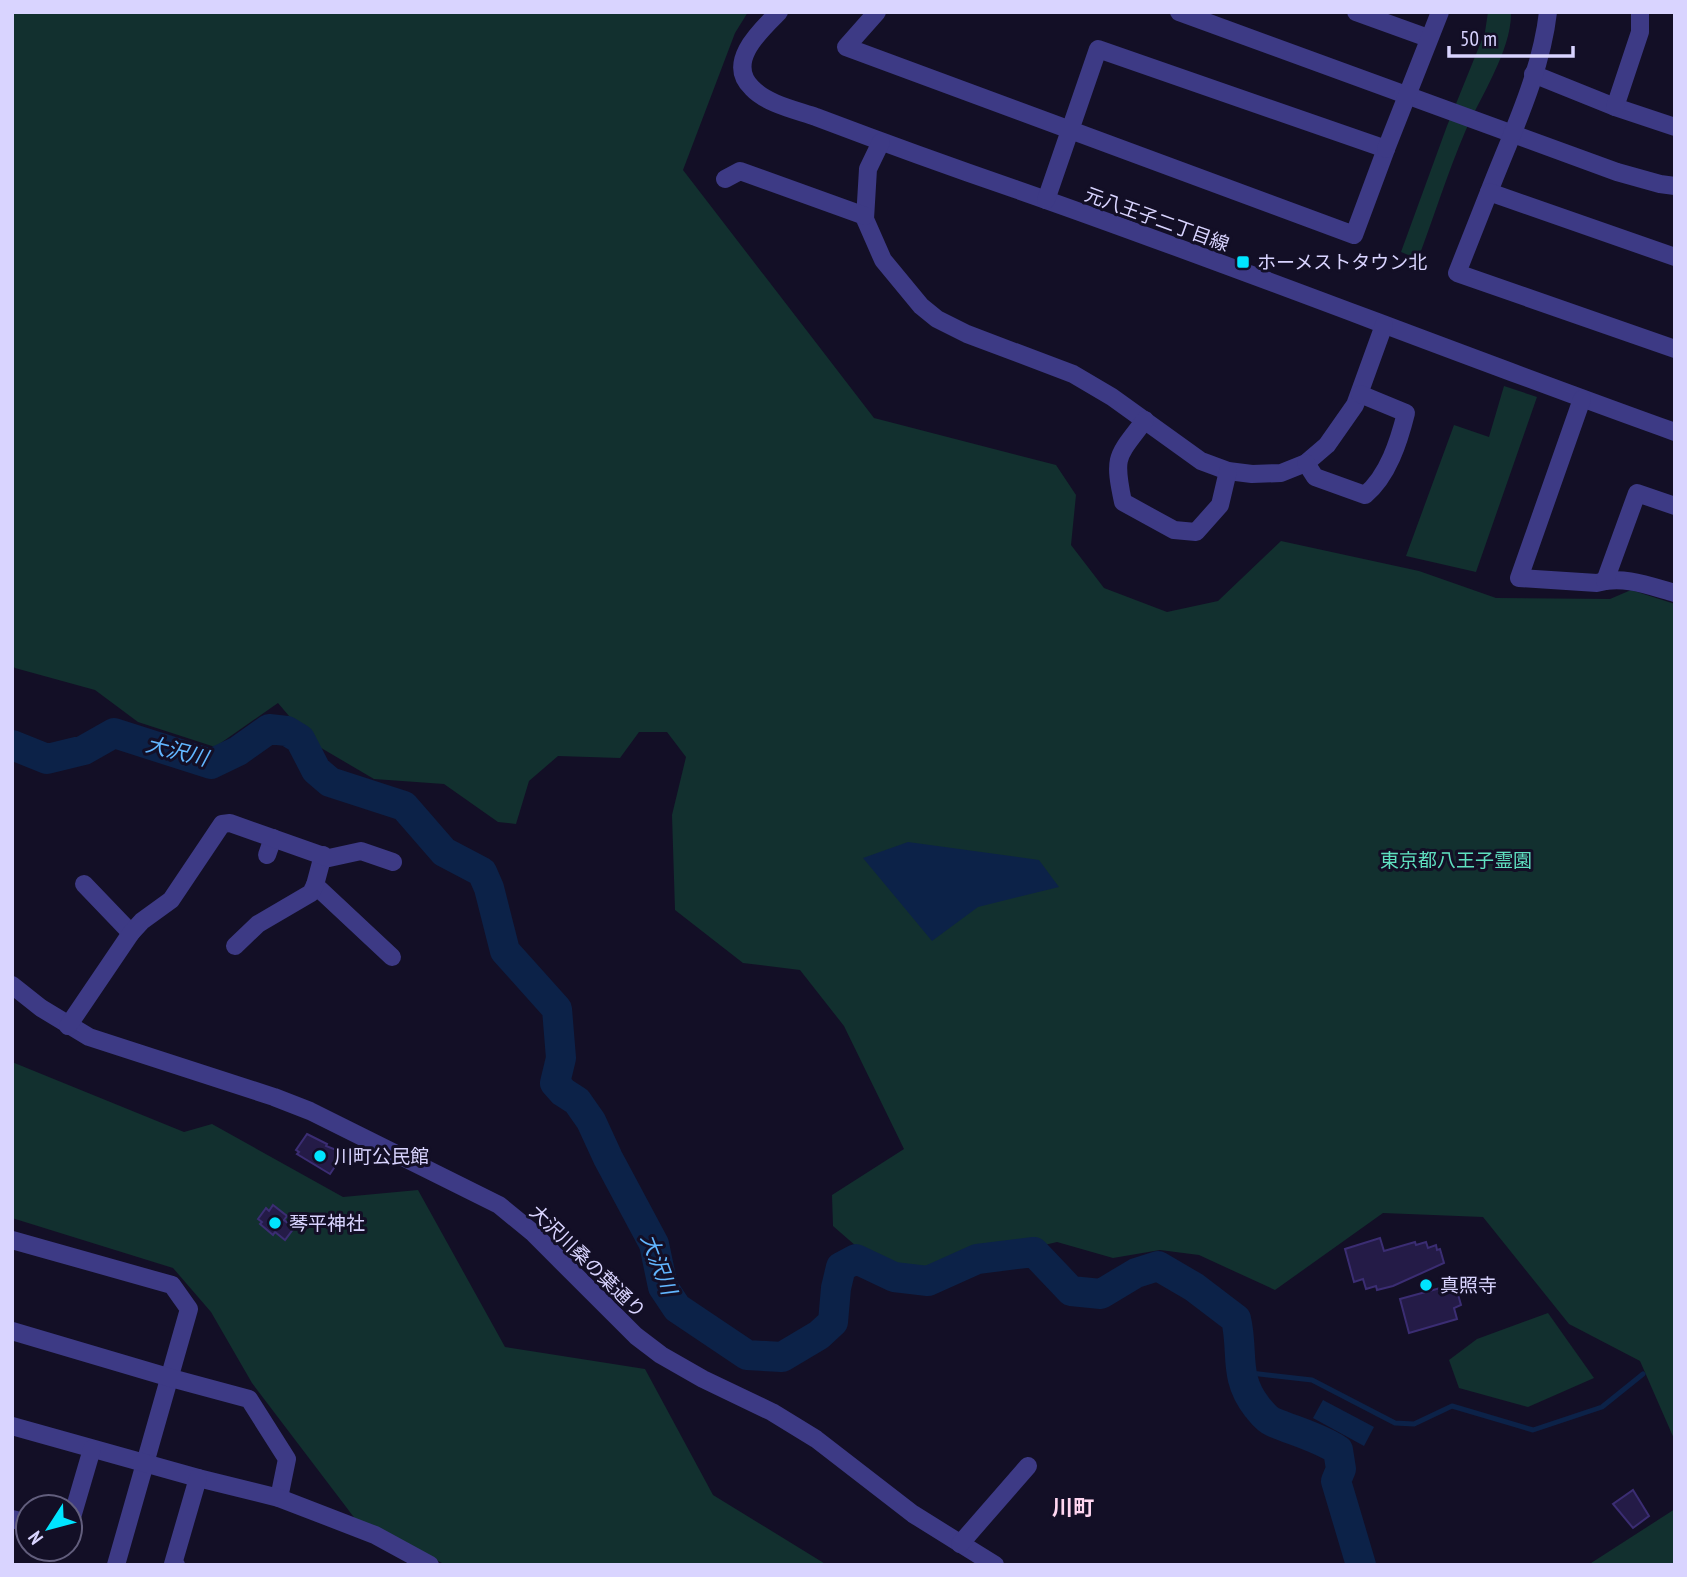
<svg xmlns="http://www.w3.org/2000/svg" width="1687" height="1577" viewBox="0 0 1687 1577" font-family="'PT Sans Narrow','Noto Sans JP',sans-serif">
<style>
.green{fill:#12302f}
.water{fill:#0c2248}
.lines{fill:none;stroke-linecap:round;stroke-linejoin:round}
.stream{stroke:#0c2248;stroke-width:5}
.river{stroke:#0c2248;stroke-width:30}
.building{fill:#241b47;stroke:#3b2d73;stroke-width:2}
.minor{stroke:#3d3a85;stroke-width:18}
.poi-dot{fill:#00e5ff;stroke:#130f26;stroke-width:2.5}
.labels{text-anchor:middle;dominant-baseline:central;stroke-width:6;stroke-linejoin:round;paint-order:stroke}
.street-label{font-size:19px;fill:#d9d4ff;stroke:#130f26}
.poi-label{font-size:19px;fill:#d9d4ff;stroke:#130f26;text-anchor:start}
.park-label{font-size:19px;fill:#5fe0c0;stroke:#130f26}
.water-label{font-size:21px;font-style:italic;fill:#62b6ff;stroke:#130f26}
.neighbourhood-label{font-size:21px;font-weight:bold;fill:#ffd6f0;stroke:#130f26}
</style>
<rect width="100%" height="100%" fill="#130f26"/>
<!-- green -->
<g class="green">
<polygon points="12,12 748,12 735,33 683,170 874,418 1056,465 1076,495 1071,545 1104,588 1167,612 1218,601 1281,541 1419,571 1496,598 1610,599 1631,590 1675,604 1675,1441 1640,1361 1569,1324 1483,1217 1383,1213 1275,1290 1199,1255 1160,1250 1113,1258 1057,1242 915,1276 864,1253 833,1226 832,1195 904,1149 844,1026 800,970 743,963 675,910 672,815 686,757 667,732 639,732 620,758 558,756 529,781 516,824 498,822 444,784 374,779 311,742 278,703 215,747 138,722 95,690 15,668 12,665"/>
<path d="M1488 12H1511C1512 50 1480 97 1465 132 1447 174 1434 217 1418 259L1401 252 1447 126 1485 32Z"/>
<polygon points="1504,386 1537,397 1476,572 1406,556 1454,425 1489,437"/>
<polygon points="12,1062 184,1132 212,1124 343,1197 418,1190 505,1347 645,1369 713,1495 827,1565 446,1565 356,1520 252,1383 211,1312 173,1268 12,1218"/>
<polygon points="1548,1313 1594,1378 1528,1407 1459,1388 1449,1360 1477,1339"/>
<polygon points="1675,1509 1675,1565 1588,1565"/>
</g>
<!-- water -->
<g class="water">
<polygon points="908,842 1039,860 1059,887 978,907 932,941 863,858"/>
<polygon points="1323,1400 1374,1427 1364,1446 1313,1418"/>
</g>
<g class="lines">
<!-- stream -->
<polyline class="stream" points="1242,1372 1312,1380 1395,1423 1414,1424 1452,1406 1533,1430 1602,1407 1643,1374"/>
<!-- river -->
<path class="river" d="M12 745 47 759 84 750 114 733 211 764 238 751 269 729 287 731 300 739 316 770 330 782 404 806 444 852 482 872 489 888 505 951 557 1009 561 1058 555 1083 563 1092 577 1101 591 1121 608 1158 654 1244 663 1287 677 1308 747 1355 782 1357 819 1335 833 1322 836 1288 841 1267 856 1259 894 1277 928 1281 977 1259 1034 1252 1071 1291 1101 1294 1136 1273 1158 1266 1194 1287 1236 1319C1244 1353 1233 1376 1257 1407 1262 1413 1266 1419 1273 1422 1294 1431 1318 1437 1338 1450L1341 1469 1336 1481 1361 1565"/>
</g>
<!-- building -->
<g class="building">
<polygon points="307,1134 327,1144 326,1146 344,1153 330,1174 297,1154 299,1152 296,1150"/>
<polygon points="273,1205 287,1216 284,1220 294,1228 285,1240 275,1232 273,1235 260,1224 262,1222 258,1219 266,1208 269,1211"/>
<polygon points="1380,1238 1384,1251 1415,1242 1416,1245 1426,1242 1428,1248 1436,1245 1437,1250 1440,1249 1444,1263 1393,1286 1377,1290 1376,1286 1366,1289 1363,1279 1354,1282 1345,1249"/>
<polygon points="1455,1284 1461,1305 1454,1308 1457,1319 1409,1333 1400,1299"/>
<polygon points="1633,1490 1649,1516 1633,1528 1613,1504"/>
</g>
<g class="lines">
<!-- minor -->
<g class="minor">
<path d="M779 12C761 30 725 62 752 88 767 104 796 110 816 117 882 142 948 166 1015 189 1236 266 1454 353 1675 432"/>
<polyline points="877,12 846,47 1354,235 1386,149 1098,49 1046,200"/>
<polyline points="1179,12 1617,172 1660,184 1675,186"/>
<polyline points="1356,12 1428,38"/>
<polyline points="1533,74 1615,107 1675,127"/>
<polyline points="1615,107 1640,32 1640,12"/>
<polyline points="881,142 868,169 865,219 883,260 921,306 937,319 967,334 1073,374 1112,397 1201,461 1228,471 1252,474 1281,473 1306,463 1327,445 1355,405 1384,325"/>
<polyline points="1386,149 1440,12"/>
<polyline points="725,179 740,171 865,216"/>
<path d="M1489 192C1511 135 1541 74 1548 12"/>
<polyline points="1675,257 1489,192 1457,273 1675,349"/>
<path d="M1582 399 1519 578 1597 583C1623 575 1650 586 1675 593"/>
<path d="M1145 420C1117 457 1113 455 1123 502L1174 530 1196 532 1220 505 1228 471"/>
<path d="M1306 463 1315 477 1365 495C1388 476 1399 441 1406 413L1360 394"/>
<polyline points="1605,581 1637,493 1675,506"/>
<polyline points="267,855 273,838"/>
<polyline points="84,884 131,933"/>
<polyline points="315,885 392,957"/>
<polyline points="235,946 258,924 311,893 315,885 323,855"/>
<polyline points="12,985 41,1008 89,1037 274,1097 310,1111 499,1205 532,1232 636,1336 661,1355 703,1379 772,1412 816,1439 913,1514 995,1565"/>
<polyline points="68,1026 131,933 142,921 171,900 222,824 230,823 329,858 361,851 393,862"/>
<polyline points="12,1240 172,1285 189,1309 116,1565"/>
<polyline points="12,1331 171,1378 249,1399 287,1459 279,1498"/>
<polyline points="12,1426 198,1478 279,1498 375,1535 430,1565"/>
<polyline points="12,1519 28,1523"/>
<polyline points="70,1524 92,1449"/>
<polyline points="960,1544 1028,1466"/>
<polyline points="176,1565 173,1564 198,1478"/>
</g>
</g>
<!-- markers -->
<g class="poi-dot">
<rect x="1236" y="255" width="14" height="14" rx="3.5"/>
<circle cx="320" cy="1156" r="7"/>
<circle cx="275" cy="1223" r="7"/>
<circle cx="1426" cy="1285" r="7"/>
</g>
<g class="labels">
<!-- street labels -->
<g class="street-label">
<text transform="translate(1157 219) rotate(20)">元八王子二丁目線</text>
<text transform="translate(588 1261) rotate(44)">大沢川桑の葉通り</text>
</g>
<!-- poi labels -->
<g class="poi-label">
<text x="1257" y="262">ホーメストタウン北</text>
<text x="334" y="1156">川町公民館</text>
<text x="289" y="1223">琴平神社</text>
<text x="1440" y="1285">真照寺</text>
</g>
<!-- park labels -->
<g class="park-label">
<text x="1456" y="860">東京都八王子霊園</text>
</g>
<!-- water labels -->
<g class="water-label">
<text transform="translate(177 751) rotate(14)">大沢川</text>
<text transform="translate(659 1264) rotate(69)">大沢川</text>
</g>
<!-- neighbourhood labels -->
<g class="neighbourhood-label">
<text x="1073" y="1507">川町</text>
</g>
</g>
<!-- border -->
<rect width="1687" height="1577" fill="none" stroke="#d9d4ff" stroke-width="28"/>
<!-- north arrow -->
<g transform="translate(49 1528) rotate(234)"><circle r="33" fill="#130f26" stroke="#625e7d" stroke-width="2"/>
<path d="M0-5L12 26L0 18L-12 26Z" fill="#00e5ff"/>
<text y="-10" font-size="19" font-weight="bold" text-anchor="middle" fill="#d9d4ff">N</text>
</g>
<!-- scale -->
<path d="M1449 46v10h124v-10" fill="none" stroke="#d9d4ff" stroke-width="3.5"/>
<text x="1460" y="46" font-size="21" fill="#d9d4ff" stroke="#130f26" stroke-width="5" paint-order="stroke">50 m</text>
</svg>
